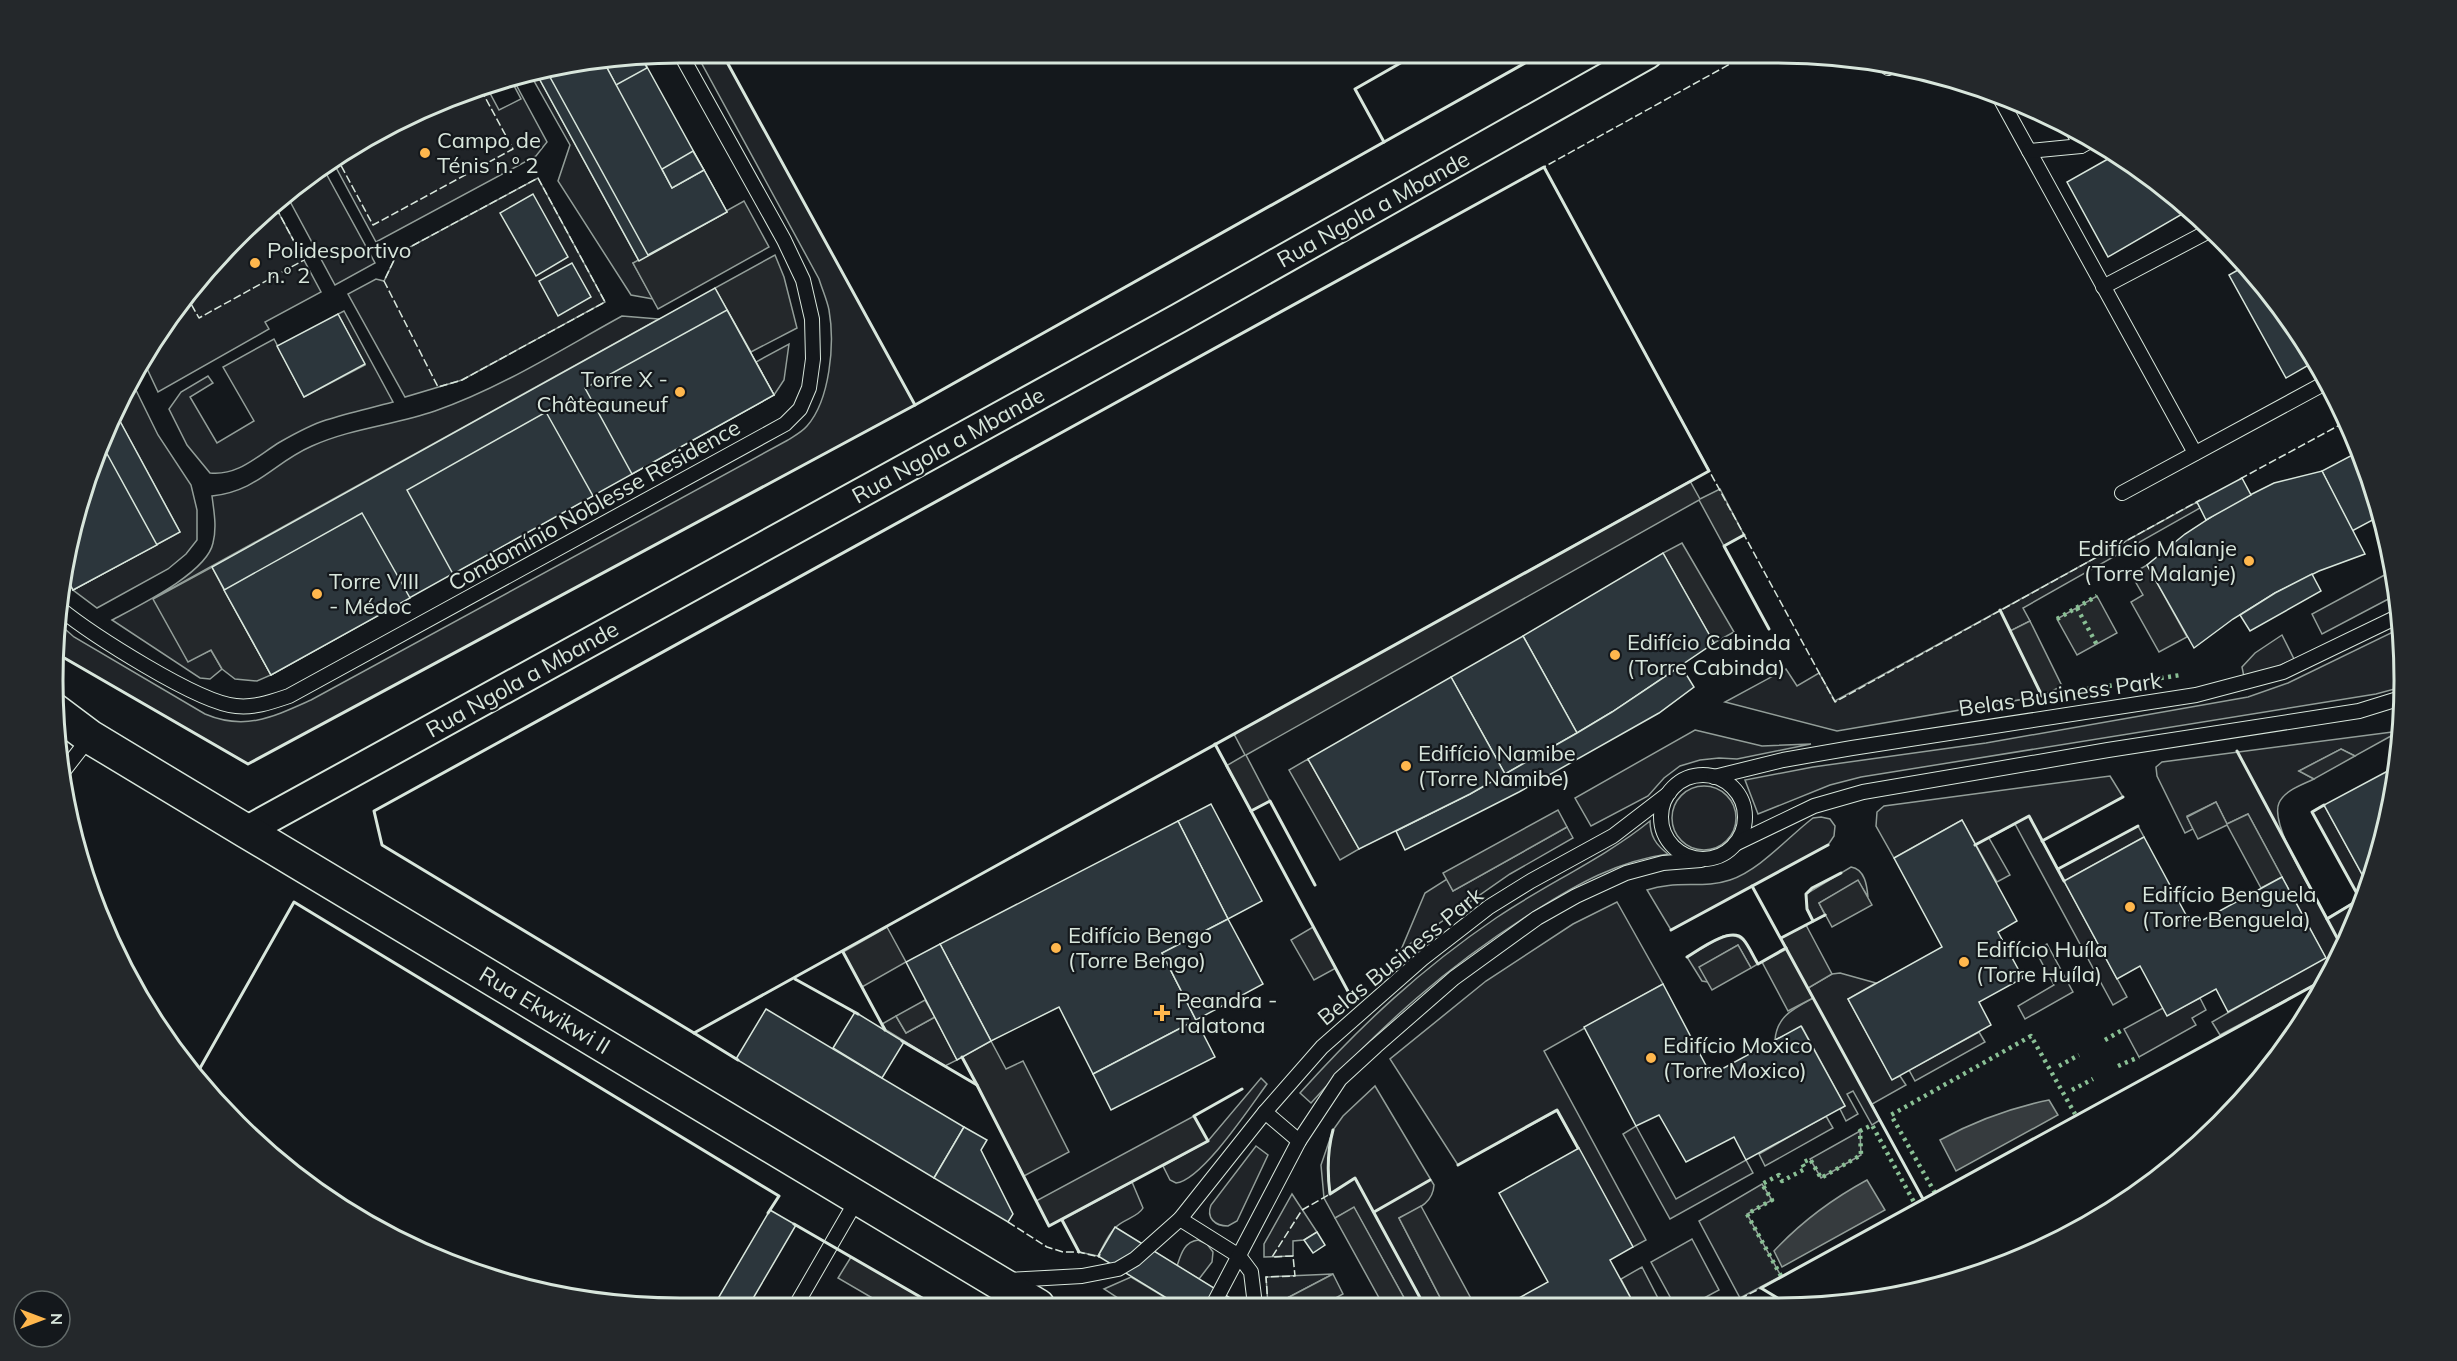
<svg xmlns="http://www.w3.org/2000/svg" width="2457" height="1361" viewBox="0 0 2457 1361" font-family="Mulish,sans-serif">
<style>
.green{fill:#202428;stroke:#939e99;stroke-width:1.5}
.parking{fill:#24282b;stroke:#939e99;stroke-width:1.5}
.water{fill:#363b3e;stroke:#939e99;stroke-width:1.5}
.building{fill:#2c363c;stroke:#d8e6dc;stroke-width:1.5}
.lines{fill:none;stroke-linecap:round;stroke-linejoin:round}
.lane-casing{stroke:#d8e6dc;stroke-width:16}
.street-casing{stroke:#d8e6dc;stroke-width:32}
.secondary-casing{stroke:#d8e6dc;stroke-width:36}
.lane{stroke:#14181c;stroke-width:14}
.street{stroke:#14181c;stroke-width:28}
.secondary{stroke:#14181c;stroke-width:33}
.hedge{stroke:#8ac095;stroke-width:4.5;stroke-dasharray:3 4.5;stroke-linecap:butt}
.fence{stroke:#d8e6dc;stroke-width:1.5;stroke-dasharray:8 3;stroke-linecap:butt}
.wall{stroke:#d8e6dc;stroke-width:3}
.poi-dot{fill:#ffb74d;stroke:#14181c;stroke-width:2}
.labels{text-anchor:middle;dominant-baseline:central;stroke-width:4.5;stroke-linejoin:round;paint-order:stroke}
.poi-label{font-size:22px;fill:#d8e6dc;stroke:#14181c;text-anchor:start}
.street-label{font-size:22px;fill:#d8e6dc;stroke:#14181c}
.rim{fill:none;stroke:#d8e6dc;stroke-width:3}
</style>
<rect width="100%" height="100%" fill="#14181c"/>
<!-- green -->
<g class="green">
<path d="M696 53H722L915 405 248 764 54 652 57 622 74 637 205 714C245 731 273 717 311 700L788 440C794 436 802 432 807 426 830 400 835 344 829 310 827 300 822 289 819 279Z"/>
<polygon points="535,71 639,261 633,263 653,299 631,295 558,181 570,145 529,72"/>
<polygon points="512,77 547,142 536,156 376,242 332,160 367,136 478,86 485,84 499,110 521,99 510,78"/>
<polygon points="322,166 375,263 335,285 286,194"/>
<polygon points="538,178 605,302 462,380 405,397 348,294 376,279 384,281 397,254"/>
<polygon points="274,204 321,292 265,322 269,329 158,392 143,360 158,332 209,266"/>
<path d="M344 311 393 402C371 408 348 413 326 420 310 425 294 434 280 442 257 456 238 476 210 473L187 445 169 409 181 392 208 376 213 383 190 397 217 443 254 421 223 367 274 339 304 397 365 365 338 314Z"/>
<path d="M622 316 659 319 154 598 188 661 211 650 222 669 210 679 200 678 112 620C138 606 207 573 213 543 217 527 214 512 212 496 258 491 273 463 312 446 352 428 395 425 435 411 501 388 562 349 622 316Z"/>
<polygon points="789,344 784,380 774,395 756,362"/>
<polygon points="132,382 158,435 191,485 197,510 197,540 186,554 168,569 97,608 73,590 180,532 115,412"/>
<polygon points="2197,502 2200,508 2023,608 2030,621 2010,631 2042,696 1837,731 1725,702 1786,669 1797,686 1819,673 1835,701"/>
<polygon points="2392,571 2396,595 2322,634 2312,614"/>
<polygon points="2401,628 2403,639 2402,687 2376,694 1861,777 1830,785 1758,814 1745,780 1813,767 1986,743 2248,697 2288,683"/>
<polygon points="2282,635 2294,659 2264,673 2244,677 2242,667 2255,653"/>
<polygon points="1695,730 1762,746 1811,744 1737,759 1719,758 1700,760 1680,766 1664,778 1648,796 1591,826 1575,798"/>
<path d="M2400 731 2355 756 2341 749 2299 771 2314 779C2302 785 2285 790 2279 803 2269 825 2315 896 2327 918L2360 899 2312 812 2324 805 2369 887 2329 977 2220 1035 2212 1022 2325 957 2248 814 2227 824 2216 802 2187 816 2193 829 2185 833 2157 776 2156 767 2162 762Z"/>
<polygon points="2110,776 2123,797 2042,841 2058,869 2138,826 2144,837 2064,881 2127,997 2113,1005 2015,824 1989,838 2010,875 1997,882 1962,820 1894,858 1876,826 1877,812 1884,806"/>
<circle cx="1704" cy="818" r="32"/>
<path d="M1821 817 1830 819 1835 826 1834 836 1828 845 1671 930 1647 890C1675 880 1704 889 1730 880 1760 870 1788 837 1813 818Z"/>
<path d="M1650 821C1650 836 1656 845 1668 854 1618 861 1577 884 1535 911 1447 966 1380 1026 1311 1103L1300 1093C1361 1025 1421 969 1496 918 1546 884 1603 859 1650 821Z"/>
<polygon points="1567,827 1573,838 1510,874 1401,950 1425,893 1447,879 1453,891"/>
<path d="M1851 867C1865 869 1867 886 1868 897L1858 881 1819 903 1825 915 1813 921 1807 909 1806 894Z"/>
<polygon points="1617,902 1663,984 1544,1051 1646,1240 1633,1247 1557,1111 1458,1165 1390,1059 1486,981 1573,924"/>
<path d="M1731 935C1746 937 1751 951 1758 964L1751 968 1738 945 1700 967 1708 982 1702 981 1687 957 1723 936Z"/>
<polygon points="2047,944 2073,992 2025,1019 2018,1006 2054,985 2035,950"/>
<path d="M1840 973 1876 983 1848 999 1892 1079 1900 1076 1906 1085 1872 1104 1880 1120 1872 1125 1853 1091 1847 1094 1858 1114 1846 1121 1840 1109 1845 1106 1802 1027 1775 1040C1777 1016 1793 1009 1813 998L1808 988 1832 974Z"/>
<polygon points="2200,998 2206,1010 2192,1018 2196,1025 2139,1057 2124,1029 2163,1008 2167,1015"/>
<polygon points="896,1016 906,1033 935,1017 957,1060 945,1066 886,1030 882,1024"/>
<polygon points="1979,1032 1985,1042 1915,1081 1909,1070"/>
<path d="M1261 1078 1267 1084C1250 1107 1202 1180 1176 1183L1170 1180 1163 1166 1208 1141Z"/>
<path d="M1375 1086 1434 1185C1433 1205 1414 1210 1399 1218L1444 1305H1408L1354 1208 1335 1218 1324 1198 1321 1165 1333 1130 1343 1116Z"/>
<polygon points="1826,1116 1833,1128 1765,1166 1759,1154"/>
<polygon points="1636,1126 1676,1199 1746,1160 1753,1173 1670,1219 1623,1134"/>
<polygon points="1860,1131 1861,1155 1821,1178 1810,1159"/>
<path d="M1256 1146 1268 1155 1237 1221 1228 1226C1215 1226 1206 1218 1211 1205Z"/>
<path d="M1132 1182 1143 1208C1138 1217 1124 1219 1116 1227 1108 1234 1103 1247 1098 1256L1079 1252 1062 1220Z"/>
<polygon points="1762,1184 1772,1200 1747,1214 1781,1276 1740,1298 1699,1221"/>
<polygon points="1292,1194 1317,1232 1304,1240 1293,1241 1293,1256 1264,1257 1264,1244"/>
<polygon points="1692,1239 1719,1290 1693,1304 1674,1304 1651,1262"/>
<path d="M1198 1240 1207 1244 1213 1252 1212 1262 1199 1279 1177 1266C1181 1254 1184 1242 1198 1240Z"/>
<polygon points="1642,1267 1661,1304 1634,1304 1621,1279"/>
<polygon points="1333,1274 1274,1305 1268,1305 1266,1277"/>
<polygon points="1131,1277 1178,1305 1130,1306 1104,1289"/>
</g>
<!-- parking -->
<g class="parking">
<polygon points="744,201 769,247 658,309 633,263"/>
<polygon points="775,255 784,277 797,328 751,352 715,288"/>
<polygon points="1690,481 1700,499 1720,489 1744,535 1724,546 1699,500 1246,755 1270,801 1251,811 1226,766 1245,755 1234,734"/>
<polygon points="1682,543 1734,632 1714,643 1663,553"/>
<polygon points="2147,565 2187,637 2159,652 2131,602 2143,595 2131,574"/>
<polygon points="212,567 224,590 271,675 257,681 235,679 222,669 211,650 188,662 153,599"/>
<polygon points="2097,596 2117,633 2077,655 2057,619"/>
<polygon points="2030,621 2062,686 2042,696 2010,631"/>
<polygon points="2341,749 2355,756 2314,779 2299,771"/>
<polygon points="1308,759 1359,849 1340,860 1289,770"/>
<polygon points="2216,802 2227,824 2248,814 2282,877 2261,888 2227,825 2198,839 2187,817"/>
<polygon points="1558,810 1567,827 1453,891 1443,873"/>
<polygon points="1858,880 1872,905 1832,927 1819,903"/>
<polygon points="1806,925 1832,974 1808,988 1813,998 1788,1011 1762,962 1787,949 1781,938"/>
<polygon points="887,927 906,962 862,987 843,952"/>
<polygon points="1313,927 1336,968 1314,980 1291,940"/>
<polygon points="1738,945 1751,968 1712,990 1699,967"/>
<polygon points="925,1000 935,1017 906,1033 896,1016"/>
<polygon points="991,1041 1006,1069 1023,1061 1069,1152 1024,1176 962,1057"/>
<polygon points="1194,1116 1208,1141 1049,1226 1036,1201"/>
<polygon points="1421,1206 1474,1304 1444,1305 1399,1218"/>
<polygon points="1354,1207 1408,1305 1383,1305 1335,1218"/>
<polygon points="851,1257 936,1306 886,1306 838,1278"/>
<polygon points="1333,1274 1343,1294 1323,1305 1274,1305"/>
</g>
<!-- water -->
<g class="water">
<path d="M2049 1100 2058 1115 1956 1171 1940 1140C1975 1121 2010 1108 2049 1100Z"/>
<path d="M1867 1180 1885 1210 1782 1267 1774 1251C1802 1221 1832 1199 1867 1180Z"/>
</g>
<!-- building -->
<g class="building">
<polygon points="641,56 727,212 639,261 535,71 558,65"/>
<polygon points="641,56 647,68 616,85 606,66 621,58"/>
<polygon points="621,58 606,66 672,188 704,170 727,212 648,255 545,68 558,65"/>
<polygon points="693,151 704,170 672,188 662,169"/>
<polygon points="2115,155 2191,209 2108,257 2067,182"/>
<polygon points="533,194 568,257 536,276 500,213"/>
<polygon points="572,263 591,297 558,316 539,281"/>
<polygon points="2245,266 2275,298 2314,362 2286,378 2229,275"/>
<polygon points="715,288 774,395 271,675 212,567"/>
<polygon points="727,310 774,395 632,474 585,388"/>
<polygon points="338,314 365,364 304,397 277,346"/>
<polygon points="115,412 180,532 73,590 65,574 74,518 100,440"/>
<polygon points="546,412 593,496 453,574 407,490"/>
<polygon points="100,441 157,545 73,590 65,574 74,518"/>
<polygon points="2358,452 2382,515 2352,531 2322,471"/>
<polygon points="2322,471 2365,554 2319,571 2275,593 2233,619 2194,648 2147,565 2185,534 2228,506 2274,483"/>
<polygon points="2242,478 2251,495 2206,520 2197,502"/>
<polygon points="362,513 410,598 271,675 224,590"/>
<polygon points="1663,553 1714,643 1612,712 1577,733 1523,636"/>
<polygon points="2312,574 2321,591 2250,631 2240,615 2275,593"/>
<polygon points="1523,636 1577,733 1505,774 1451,677"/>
<polygon points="1681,666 1694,687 1659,713 1519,792 1405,850 1396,831 1470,794 1577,733 1612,712"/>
<polygon points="1451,677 1505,774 1470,794 1359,849 1308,759"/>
<polygon points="2399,765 2371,882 2369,887 2324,805"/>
<polygon points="1211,804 1262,901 1228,919 1178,821"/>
<polygon points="1962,820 2017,921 1998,932 2023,978 1979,1002 1991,1025 1892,1080 1848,999 1942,947 1894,858"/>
<polygon points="1178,821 1228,919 1162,953 1196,1020 1093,1074 1059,1007 991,1041 940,944"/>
<polygon points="2144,837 2192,926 2282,877 2326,958 2228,1012 2216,989 2167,1016 2140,966 2117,979 2064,881"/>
<polygon points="1228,919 1263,984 1196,1020 1162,953"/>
<polygon points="940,944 991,1041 957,1060 906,962"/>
<polygon points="1663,984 1711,1075 1801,1026 1845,1106 1746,1160 1734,1137 1686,1162 1659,1115 1636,1126 1584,1027"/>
<polygon points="766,1009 964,1127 934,1178 736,1059"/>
<polygon points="855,1012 904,1042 882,1078 833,1048"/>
<polygon points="1196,1020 1215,1057 1111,1110 1093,1074"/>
<polygon points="964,1127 987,1140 981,1150 1013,1214 1008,1222 934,1178"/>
<polygon points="1579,1148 1633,1247 1610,1260 1634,1304 1508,1304 1548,1282 1499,1193"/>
<polygon points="770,1210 796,1225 748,1307 713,1307"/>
<polygon points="1115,1227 1235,1301 1232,1305 1178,1305 1098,1256"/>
<polygon points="1317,1232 1325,1245 1313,1253 1304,1240"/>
</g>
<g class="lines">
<defs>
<g id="lane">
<polyline points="1888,68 1892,66"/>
<polyline points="2001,100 2195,453"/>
<polyline points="2072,129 2081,146"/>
<polyline points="2029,151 2081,146 2094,139"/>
<polyline points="2103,287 2211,230"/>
<polyline points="2122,493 2327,382"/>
<path d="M59 608C91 634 198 703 236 706 255 708 271 702 289 696L785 424 800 409 809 388 813 359 812 319 803 280 784 240 680 53"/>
<polyline points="62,773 90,737"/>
<circle cx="1703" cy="817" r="42"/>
<polyline points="1714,777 1783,760 1852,748 2196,695 2283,672 2399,616"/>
<polyline points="1735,844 1814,806 1863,792 2108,750 2359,711 2401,698"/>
<polyline points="1265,1112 1299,1141"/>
<polyline points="1180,1219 1239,1256 1251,1272 1255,1305"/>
<polyline points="1009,1280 1082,1276 1118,1269 1135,1259 1180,1219 1265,1112 1322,1047 1422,959 1489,907 1531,881 1613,836 1669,793"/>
<polyline points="1213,1305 1299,1141 1340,1079 1376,1046 1454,978 1537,918 1576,896 1626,873 1663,863 1701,860"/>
<polyline points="795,1307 858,1198"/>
</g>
<polyline id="street" points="246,831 1179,318 1648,54"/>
<polyline id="secondary" points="54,710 90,737 246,831 1038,1306"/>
</defs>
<!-- lane casing -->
<use href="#lane" class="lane-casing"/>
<!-- street casing -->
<use href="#street" class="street-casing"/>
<!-- secondary casing -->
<use href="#secondary" class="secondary-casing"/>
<!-- lane -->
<use href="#lane" class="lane"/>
<!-- street -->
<use href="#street" class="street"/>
<!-- secondary -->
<use href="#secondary" class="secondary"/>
<!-- hedge -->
<g class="hedge">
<polyline points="2077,608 2097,645"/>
<polyline points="2057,619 2097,596"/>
<polyline points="2042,696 2181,675"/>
<polyline points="2105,1040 2124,1029"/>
<polyline points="2059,1066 2079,1055"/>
<polyline points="2118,1066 2139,1057"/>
<polyline points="2072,1090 2093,1079"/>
<polyline points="1935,1193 1891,1115 2031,1036 2075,1114"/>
<polyline points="1781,1276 1747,1214 1772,1200 1762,1184 1779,1175 1782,1181 1805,1169 1802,1163 1810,1159 1821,1178 1861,1155 1860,1131 1872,1125 1915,1204"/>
</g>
<!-- fence -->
<g class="fence">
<polyline points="1748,54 1544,167 1835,702 2200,500"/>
<polyline points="426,110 337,158 373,225 513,149 479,86"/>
<polygon points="538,178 605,302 462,380 438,387 384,281 397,254"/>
<polyline points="186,295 199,318 304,260 274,204"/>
<polyline points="2240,479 2347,421"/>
<polyline points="1008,1222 1047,1247 1063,1252 1079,1252 1099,1257 1100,1254"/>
<polyline points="1730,1304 1761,1288"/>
<polyline points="1268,1305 1266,1277 1295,1276 1293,1256 1272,1257 1302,1210 1330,1194"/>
</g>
<!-- wall -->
<g class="wall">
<polyline points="1384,142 1541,54"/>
<polygon points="1544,167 1709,471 694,1033 382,845 374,811"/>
<polyline points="915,405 1384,142 1355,89 1411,57 1409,53"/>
<polyline points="1744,535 1724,546 1769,629"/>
<polyline points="2000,610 2042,696"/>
<polyline points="54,652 248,764 915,405 722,53"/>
<polyline points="1215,744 1350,995"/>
<polyline points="2237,751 2342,947"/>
<polyline points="2324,805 2312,812 2360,899 2327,919"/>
<polyline points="1251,811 1270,801 1315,885"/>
<polyline points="2042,841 2123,797"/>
<polyline points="1975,845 2029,816 2064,881"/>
<polyline points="2058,869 2138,826"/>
<polyline points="1752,886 1923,1199"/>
<polyline points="1813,921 1807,909 1806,894 1812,888 1841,873"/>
<polyline points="1671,930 1828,845"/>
<polyline points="1781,938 1825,915"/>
<polyline points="843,952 885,1030"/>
<path d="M1687 957C1700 949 1731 926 1743 939 1749 946 1753 956 1758 964L1786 948"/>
<polyline points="795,979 858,1014"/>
<polyline points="694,1033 738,1060"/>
<polyline points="902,1041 977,1085 1049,1226 1208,1141 1194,1116 1242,1089"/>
<polyline points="962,1057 977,1085"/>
<polyline points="195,1077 294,902 779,1196 768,1213"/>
<path d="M1333 1130C1327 1152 1327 1171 1330 1194L1355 1178 1424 1305"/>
<polyline points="1458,1165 1557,1110 1578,1148"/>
<polyline points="1374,1212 1430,1180"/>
<polyline points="1062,1220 1079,1252"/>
<polyline points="794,1224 936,1306"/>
<polyline points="1786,1303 1761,1288 2329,977"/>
</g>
</g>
<!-- markers -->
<g class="poi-dot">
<circle cx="425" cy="153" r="6"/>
<circle cx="255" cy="263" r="6"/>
<circle cx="680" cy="392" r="6"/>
<circle cx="2249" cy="561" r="6"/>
<circle cx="317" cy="594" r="6"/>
<circle cx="1615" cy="655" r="6"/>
<circle cx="1406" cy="766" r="6"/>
<circle cx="2130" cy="907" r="6"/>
<circle cx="1056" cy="948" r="6"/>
<circle cx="1964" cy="962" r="6"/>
<path d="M1159 1004h6v6h6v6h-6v6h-6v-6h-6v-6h6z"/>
<circle cx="1651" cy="1058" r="6"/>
</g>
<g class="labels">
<!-- poi labels -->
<g class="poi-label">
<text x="437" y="140">Campo de<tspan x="437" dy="25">Ténis n.º 2</tspan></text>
<text x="267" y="250">Polidesportivo<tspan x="267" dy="25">n.º 2</tspan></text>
<text x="668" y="379" text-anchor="end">Torre X -<tspan x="668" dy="25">Châteauneuf</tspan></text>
<text x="2237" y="548" text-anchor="end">Edifício Malanje<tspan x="2237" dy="25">(Torre Malanje)</tspan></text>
<text x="329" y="581">Torre VIII<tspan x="329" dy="25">- Médoc</tspan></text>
<text x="1627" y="642">Edifício Cabinda<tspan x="1627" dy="25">(Torre Cabinda)</tspan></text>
<text x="1418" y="753">Edifício Namibe<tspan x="1418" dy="25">(Torre Namibe)</tspan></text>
<text x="2142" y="894">Edifício Benguela<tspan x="2142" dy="25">(Torre Benguela)</tspan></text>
<text x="1068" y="935">Edifício Bengo<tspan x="1068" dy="25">(Torre Bengo)</tspan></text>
<text x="1976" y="949">Edifício Huíla<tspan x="1976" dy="25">(Torre Huíla)</tspan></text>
<text x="1176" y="1000">Peandra -<tspan x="1176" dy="25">Talatona</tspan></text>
<text x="1663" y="1045">Edifício Moxico<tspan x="1663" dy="25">(Torre Moxico)</tspan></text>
</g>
<!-- street labels -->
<g class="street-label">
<text transform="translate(1373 209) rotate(-29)">Rua Ngola a Mbande</text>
<text transform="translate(948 445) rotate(-29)">Rua Ngola a Mbande</text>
<text transform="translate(594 505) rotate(-29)">Condomínio Noblesse Residence</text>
<text transform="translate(522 679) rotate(-29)">Rua Ngola a Mbande</text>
<text transform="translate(2060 694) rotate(-8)">Belas Business Park</text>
<text transform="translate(1400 956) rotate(-39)">Belas Business Park</text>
<text transform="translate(545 1010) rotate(31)">Rua Ekwikwi II</text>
</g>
</g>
<!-- crop -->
<path d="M0 0H2457V1361H0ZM680 63H1777A617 617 0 0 1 2394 680V681A617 617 0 0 1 1777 1298H680A617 617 0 0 1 63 681V680A617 617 0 0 1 680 63Z" fill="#24282b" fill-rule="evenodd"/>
<path class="rim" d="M680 63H1777A617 617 0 0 1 2394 680V681A617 617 0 0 1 1777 1298H680A617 617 0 0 1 63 681V680A617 617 0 0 1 680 63Z"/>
<!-- north arrow -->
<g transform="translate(42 1319) rotate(90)"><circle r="28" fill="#14181c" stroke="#626a69" stroke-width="1.5"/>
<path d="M0-4.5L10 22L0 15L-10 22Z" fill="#ffb74d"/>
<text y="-9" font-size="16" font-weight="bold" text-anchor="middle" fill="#d8e6dc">N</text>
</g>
</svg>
